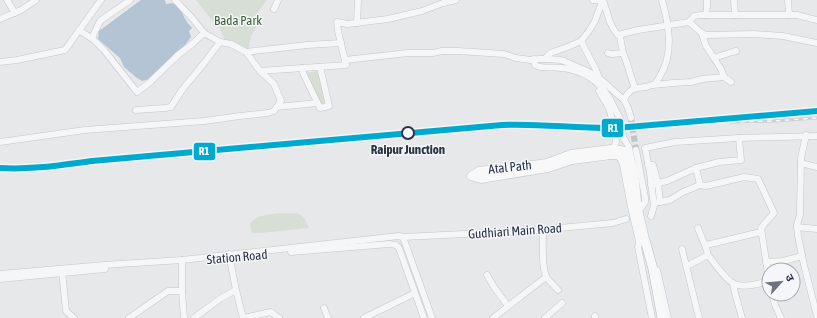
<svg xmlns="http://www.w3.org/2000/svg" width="817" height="318" viewBox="0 0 817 318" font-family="'Asap Condensed','Noto Sans Devanagari',sans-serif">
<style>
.green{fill:#d6ded6}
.water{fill:#b4c4d5}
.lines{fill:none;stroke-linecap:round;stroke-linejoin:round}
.minor-tunnel{stroke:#c1c4c9;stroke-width:6;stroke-dasharray:6 3;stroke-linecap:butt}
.minor-casing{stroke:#c4c6c8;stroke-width:7}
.major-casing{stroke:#c2c5c8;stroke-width:9}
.highway-casing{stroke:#b8bbbf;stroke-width:10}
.minor{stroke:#f5f6f7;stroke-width:6}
.major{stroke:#f8f8f8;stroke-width:8}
.highway{stroke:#f8f8f8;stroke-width:9}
.rail-casing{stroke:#cecfd2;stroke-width:3}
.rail{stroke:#f4f6f9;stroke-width:1.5;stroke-dasharray:4.5;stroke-linecap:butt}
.rail-1-casing{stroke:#f4f6f9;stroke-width:9}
.rail-1{stroke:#00a9ce;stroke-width:6}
.stop-dot{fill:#f4f6f9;stroke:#2b3445;stroke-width:2}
.labels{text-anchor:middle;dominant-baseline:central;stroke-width:3;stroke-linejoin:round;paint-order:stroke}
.park-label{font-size:13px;fill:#3f6138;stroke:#f4f6f9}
.stop-label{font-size:13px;font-weight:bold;fill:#2b3445;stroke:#f4f6f9}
.street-label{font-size:13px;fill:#2b3445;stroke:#f4f6f9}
.line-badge{stroke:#f4f6f9;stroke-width:1.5}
.badge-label{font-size:11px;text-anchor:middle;font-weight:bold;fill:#fff}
</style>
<rect width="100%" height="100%" fill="#e6e8ea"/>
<!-- green -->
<g class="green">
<polygon points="196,0 267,0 258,12 261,19 251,36 249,47 246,52 225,40 219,27 211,19"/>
<polygon points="320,71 327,102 320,104 304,73"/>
<path d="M288 213C291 214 296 213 299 214 304 216 307 223 309 228L260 233H253L251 230 250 224C256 213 276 214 288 213Z"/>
</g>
<!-- water -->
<path class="water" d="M141 0H165L166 4C180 0 181 13 186 20 187 23 190 25 192 28L189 31 191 37 185 45 151 79 142 81 137 78 124 67 120 58 98 39 99 31Z"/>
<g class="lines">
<!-- minor-tunnel -->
<polyline class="minor-tunnel" points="631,118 636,150"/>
<defs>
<g id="minor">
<polyline points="7,0 15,13"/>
<polyline points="593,0 603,1 599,10 595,21 589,31 581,41 596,70 599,78"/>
<polyline points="603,0 610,22 614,30 618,35 620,36 623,53 611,54 608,53"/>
<polyline points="734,0 735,15"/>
<polyline points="788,0 789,15"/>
<polyline points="274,9 278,0"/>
<polyline points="706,15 707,7 707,0"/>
<polyline points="0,19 21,10 36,0"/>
<path d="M689 22C695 26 700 34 707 35L754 34 783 36 817 43"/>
<polyline points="357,23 358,0"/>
<polyline points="79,30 94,40 104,50 137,92 149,83 178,55 191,45 204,33"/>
<polyline points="702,34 706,46 714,58 732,52 736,51"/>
<polyline points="618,35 638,30 689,22 694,16 701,15 797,15 817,20"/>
<polyline points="92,38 100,21 130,0"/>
<polyline points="246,52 307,45 341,43"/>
<path d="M623 53C628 64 630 76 635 88"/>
<polyline points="714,58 721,69 724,77 731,82"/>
<path d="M534 59 535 65C543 70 554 66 562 68 581 70 598 80 608 96 613 103 615 111 620 118L621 121 623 137 629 147 631 157"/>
<path d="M545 59C550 51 557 51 565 48 571 46 576 43 581 41"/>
<polyline points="345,60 408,53 433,53 442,51 458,51 504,54 516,58 530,60 539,59 549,59 561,60 587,71 599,78 624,100"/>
<polyline points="0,62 17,60 65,50 101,0"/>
<polyline points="302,68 303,73 320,108 329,106 320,67"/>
<polyline points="260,71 346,65 338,31 337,22 347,24 388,19 422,11 443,3 456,0"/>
<polyline points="653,85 673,83 691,82 702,79 724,77"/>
<polyline points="599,91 609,108 613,122 616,142 614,147 611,149"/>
<polyline points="277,107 317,103"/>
<polyline points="136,110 165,108 171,107 182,90 205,62 220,42"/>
<path d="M631 118 628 108 624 100C632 83 639 91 652 85 656 84 658 80 660 76 674 53 669 25 662 0"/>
<polyline points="806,135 801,158 800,214 797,225 798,236 804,265 817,316"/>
<polyline points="739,138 741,160 719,162 696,168 700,185 706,186 744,177 758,179 774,213 766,222 761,228 769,280"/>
<polyline points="0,142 85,130 204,121 240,116 268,113 274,111 281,101 274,84 260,71 246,52 231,44 220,42 204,33 193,19 175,0"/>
<polyline points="636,150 645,197 645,202 641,208"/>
<polyline points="801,163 817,167"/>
<polyline points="648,165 653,165 658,184 660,202"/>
<polyline points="651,185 667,181 696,168"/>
<polyline points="654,203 670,200 683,192 700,185"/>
<polyline points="651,216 654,206 650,173 645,148 675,142 739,138 817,136"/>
<polyline points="797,227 817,229"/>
<path d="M543 229C543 242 541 268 547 278 550 282 554 286 558 290"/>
<polyline points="403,237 432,318"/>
<polyline points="640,241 638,247 652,318"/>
<polyline points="706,245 761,232"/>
<polyline points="682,249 699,318"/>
<polyline points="291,252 389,244 396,245 399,248 424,318"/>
<polyline points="229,254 236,290 243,318"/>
<path d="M708 255C714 263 726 280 734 284 744 288 760 284 769 280"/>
<polyline points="182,260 182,291 184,318"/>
<polyline points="766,262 783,261 802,256"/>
<path d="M687 266 708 255C706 245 701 237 698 228"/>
<polyline points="62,270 66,311 74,318"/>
<polyline points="657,270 668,318"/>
<polyline points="0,274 104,265 182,260 399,236 403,237 527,231 613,223 626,219"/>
<polyline points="487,275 494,287 508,306"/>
<polyline points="0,279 105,269"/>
<polyline points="733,283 735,293 742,318"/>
<polyline points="772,294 775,305 781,318"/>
<polyline points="324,308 328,318"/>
<polyline points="595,316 595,318"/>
<polyline points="129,318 168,291 182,291"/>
<polyline points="194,318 221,298 236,290"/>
<polyline points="243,318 271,312 279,318"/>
<polyline points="364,318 415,293"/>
<polyline points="493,318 546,277"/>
<polyline points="545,318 562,303"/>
</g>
<path id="major" d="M640 241 632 207 624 165 622 159 618 155H611L572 160 548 168 481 179 471 176 479 171 540 164 547 163 571 154 611 149C616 149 621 149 626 152 635 160 636 197 638 209 640 219 643 229 645 240"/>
<polyline id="highway" points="645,240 653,269 662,318"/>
</defs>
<!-- minor casing -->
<use href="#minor" class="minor-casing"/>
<!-- major casing -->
<use href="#major" class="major-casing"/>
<!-- highway casing -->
<use href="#highway" class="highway-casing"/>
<!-- minor -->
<use href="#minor" class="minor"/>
<!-- major -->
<use href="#major" class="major"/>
<!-- highway -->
<use href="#highway" class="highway"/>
<defs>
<g id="rail">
<polyline points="731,122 773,121 817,118"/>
<path d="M0 168C31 170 61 165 92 161L502 125C529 123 555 127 582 128 607 129 632 127 656 125"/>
</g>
</defs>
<!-- rail casing -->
<use href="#rail" class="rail-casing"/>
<!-- rail -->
<use href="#rail" class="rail"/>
<defs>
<path id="rail-1" d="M0 168C31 170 61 165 92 161L502 125C540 123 578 129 616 128L817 111"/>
</defs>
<!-- rail-1 casing -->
<use href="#rail-1" class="rail-1-casing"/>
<!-- rail-1 -->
<use href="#rail-1" class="rail-1"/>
</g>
<!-- markers -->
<circle class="stop-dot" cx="408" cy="133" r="6"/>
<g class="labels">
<!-- park labels -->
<g class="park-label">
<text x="238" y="20">Bada Park</text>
</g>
<!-- stop labels -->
<g class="stop-label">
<text x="408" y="149">Raipur Junction</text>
</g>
<!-- street labels -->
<g class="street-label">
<text transform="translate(510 167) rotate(-6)">Atal Path</text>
<text transform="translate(515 231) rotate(-4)">Gudhiari Main Road</text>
<text transform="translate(237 257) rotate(-5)">Station Road</text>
</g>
</g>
<g class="line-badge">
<rect x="601" y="118" width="23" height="20" rx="4" fill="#00a9ce"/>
<rect x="193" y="142" width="23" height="19" rx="4" fill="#00a9ce"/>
</g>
<g class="badge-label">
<text x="613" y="132">R1</text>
<text x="204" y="155">R1</text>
</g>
<!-- north arrow -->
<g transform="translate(781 282) rotate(63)"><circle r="19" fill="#f4f6f9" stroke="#a4a8b1"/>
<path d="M0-3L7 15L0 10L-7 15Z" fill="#6c737f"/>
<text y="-6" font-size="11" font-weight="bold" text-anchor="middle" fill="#2b3445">उ</text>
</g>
</svg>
